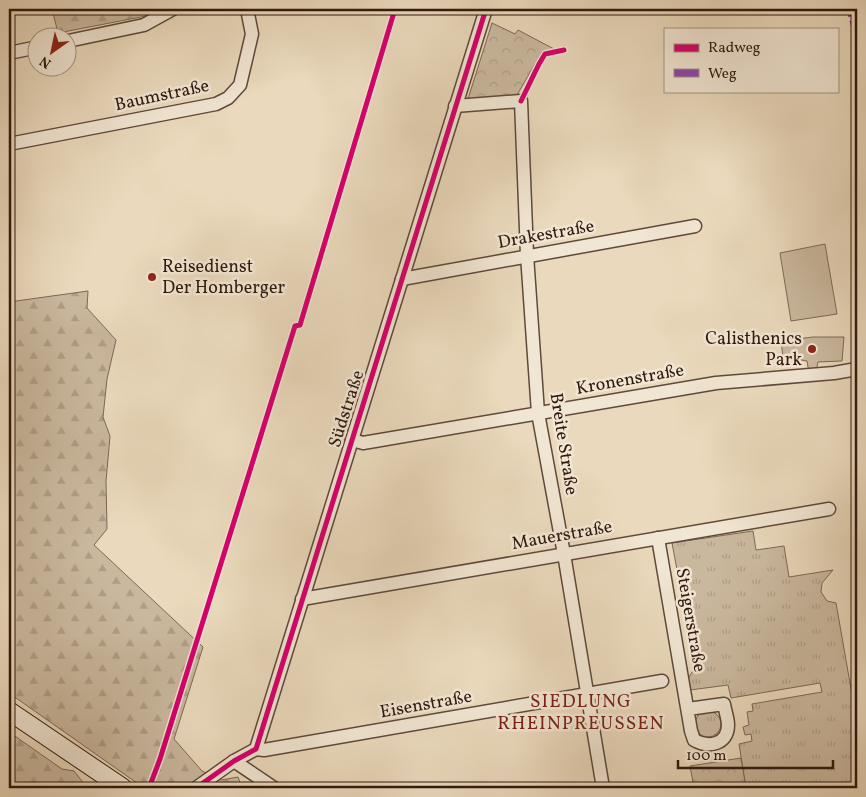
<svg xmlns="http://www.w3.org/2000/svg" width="866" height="797" viewBox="0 0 866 797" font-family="Vollkorn,serif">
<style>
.grass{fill:url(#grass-tufts);stroke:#7d6856}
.forest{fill:url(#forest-firs);stroke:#7d6856}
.park{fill:url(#park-crowns);stroke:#7d6856}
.pitch{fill:#cab89e;stroke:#7d6856}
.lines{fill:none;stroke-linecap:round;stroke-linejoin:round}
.minor-casing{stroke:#5e493a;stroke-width:15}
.secondary-casing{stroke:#30190e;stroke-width:20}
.minor{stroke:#f1e6d3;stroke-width:12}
.secondary{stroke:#f1e6d3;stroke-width:18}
.quiet{stroke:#8e44ad;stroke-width:4;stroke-dasharray:8 4;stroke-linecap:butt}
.cycleway-casing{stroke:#f1e6d3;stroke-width:8}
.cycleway{stroke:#d6006c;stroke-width:5}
.poi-dot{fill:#8f2418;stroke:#f1e6d3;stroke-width:2}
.labels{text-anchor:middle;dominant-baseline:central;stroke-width:5;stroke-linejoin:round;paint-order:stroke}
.street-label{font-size:18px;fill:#30190e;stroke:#f1e6d3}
.poi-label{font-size:18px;fill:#30190e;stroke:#f1e6d3;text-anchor:start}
.neighbourhood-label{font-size:19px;letter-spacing:1px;fill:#7a1f14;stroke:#f1e6d3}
</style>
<defs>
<pattern id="grass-tufts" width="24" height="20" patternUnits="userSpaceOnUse" patternTransform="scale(1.25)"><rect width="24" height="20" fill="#cab89e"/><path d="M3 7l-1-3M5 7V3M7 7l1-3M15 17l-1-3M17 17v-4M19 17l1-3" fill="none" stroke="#ae9e87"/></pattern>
<pattern id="forest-firs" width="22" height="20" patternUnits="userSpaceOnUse" patternTransform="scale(1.25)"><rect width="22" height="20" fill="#cab89e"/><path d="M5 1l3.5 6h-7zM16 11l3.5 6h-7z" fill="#ae9e87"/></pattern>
<pattern id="park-crowns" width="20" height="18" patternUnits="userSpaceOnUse" patternTransform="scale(1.25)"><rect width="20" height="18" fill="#cab89e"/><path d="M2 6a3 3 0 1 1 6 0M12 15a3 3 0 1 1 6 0" fill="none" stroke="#ae9e87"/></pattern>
</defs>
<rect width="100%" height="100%" fill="#ead9bc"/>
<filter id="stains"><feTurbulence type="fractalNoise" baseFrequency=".004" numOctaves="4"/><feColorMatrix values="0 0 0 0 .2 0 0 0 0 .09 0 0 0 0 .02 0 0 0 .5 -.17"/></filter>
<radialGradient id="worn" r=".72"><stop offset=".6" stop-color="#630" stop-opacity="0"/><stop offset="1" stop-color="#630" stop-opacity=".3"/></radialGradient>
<!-- grass -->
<g class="grass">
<polygon points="753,531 756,550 784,546 789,577 833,570 822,583 821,592 827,601 836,603 857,723 857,788 746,788 739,744 752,741 751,734 745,735 743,727 749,725 747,712 753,711 752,704 822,692 820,683 731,698 728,685 690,690 688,679 695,667 672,543"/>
<circle cx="708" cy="724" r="13"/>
</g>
<!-- forest -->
<g class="forest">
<polygon points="52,9 145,9 146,16 58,33"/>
<polygon points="88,291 87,308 116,340 107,379 103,417 110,436 106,481 107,529 94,545 203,647 174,739 202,771 221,780 238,777 242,788 144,788 9,693 9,302"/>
<polygon points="9,732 62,769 74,771 85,785 81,788 9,788"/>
</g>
<!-- park -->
<g class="park">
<polygon points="492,23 515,34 518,30 554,49 542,52 517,95 467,102"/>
<polygon points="741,758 746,788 694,788 690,766"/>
</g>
<!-- pitch -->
<g class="pitch">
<polygon points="825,244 837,314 791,321 780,253"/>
<polygon points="813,337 844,337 842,361 818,362 816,372 809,373 807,361 783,357 781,341"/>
</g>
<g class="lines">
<defs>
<g id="minor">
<polyline points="68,41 144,25 173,9"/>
<polyline points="9,53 38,47"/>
<polyline points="455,106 521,101 527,255 538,413 564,554 603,788"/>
<polyline points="9,144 216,104 228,98 240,85 252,34 247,9"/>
<polyline points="402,279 695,226"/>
<polyline points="352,440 363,443 716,383 834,373 857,369"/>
<path d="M658 538 691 731 694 740C708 748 728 745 728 725 728 718 725 711 724 704L688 709"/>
<polyline points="302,599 829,509"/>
<polyline points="256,749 264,750 662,681"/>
<polyline points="234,761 274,788"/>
<polyline points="196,788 234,761 256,749 486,9"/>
</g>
<polyline id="secondary" points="9,711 123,788"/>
</defs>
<!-- minor casing -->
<use href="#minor" class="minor-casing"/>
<!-- secondary casing -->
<use href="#secondary" class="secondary-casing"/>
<!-- minor -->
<use href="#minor" class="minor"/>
<!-- secondary -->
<use href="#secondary" class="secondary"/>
<!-- quiet -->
<polyline class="quiet" points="848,9 857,40"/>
<defs>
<g id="cycleway">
<polyline points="521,101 539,64 545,54 564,50"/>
<polyline points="149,788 160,759 295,326 300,325 395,9"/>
<polyline points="196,788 234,761 256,749 486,9"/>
</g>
</defs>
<!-- cycleway casing -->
<use href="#cycleway" class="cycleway-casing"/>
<!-- cycleway -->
<use href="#cycleway" class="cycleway"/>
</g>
<!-- markers -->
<g class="poi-dot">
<circle cx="152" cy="277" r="5"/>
<circle cx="812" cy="349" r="5"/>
</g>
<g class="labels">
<!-- street labels -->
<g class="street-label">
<text transform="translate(162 96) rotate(-12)">Baumstraße</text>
<text transform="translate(546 235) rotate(-10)">Drakestraße</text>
<text transform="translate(630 380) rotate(-10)">Kronenstraße</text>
<text transform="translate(347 409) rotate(-72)">Südstraße</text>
<text transform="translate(563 444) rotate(81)">Breite Straße</text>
<text transform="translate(562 536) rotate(-10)">Mauerstraße</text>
<text transform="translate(690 620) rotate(80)">Steigerstraße</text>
<text transform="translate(426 705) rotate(-10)">Eisenstraße</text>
</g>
<!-- poi labels -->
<g class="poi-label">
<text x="162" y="267">Reisedienst<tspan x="162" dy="21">Der Homberger</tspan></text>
<text x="802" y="339" text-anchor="end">Calisthenics<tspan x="802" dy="21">Park</tspan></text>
</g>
<!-- neighbourhood labels -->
<g class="neighbourhood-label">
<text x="581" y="702">SIEDLUNG<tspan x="581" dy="22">RHEINPREUSSEN</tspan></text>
</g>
</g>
<!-- margin -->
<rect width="866" height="797" fill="none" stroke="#ead9bc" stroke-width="30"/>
<rect x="10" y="10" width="846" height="777" fill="none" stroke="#30190e" stroke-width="2.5"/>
<rect x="15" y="15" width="836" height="767" fill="none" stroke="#30190e"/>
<!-- legend -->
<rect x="664" y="28" width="175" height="65" fill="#f1e6d3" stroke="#a49484"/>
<rect x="674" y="44" width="25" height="8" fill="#d6006c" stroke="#a49484"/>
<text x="708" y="52" font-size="15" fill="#30190e">Radweg</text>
<rect x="674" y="69" width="25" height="8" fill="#8e44ad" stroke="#a49484"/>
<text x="708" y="78" font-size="15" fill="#30190e">Weg</text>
<!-- north arrow -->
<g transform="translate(52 52) rotate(213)"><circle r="24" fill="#f1e6d3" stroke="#a49484"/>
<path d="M0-4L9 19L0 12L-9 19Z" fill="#8f2418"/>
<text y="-8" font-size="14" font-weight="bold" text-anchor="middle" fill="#30190e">N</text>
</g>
<!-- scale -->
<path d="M678 760v8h155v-8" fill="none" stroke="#30190e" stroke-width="2.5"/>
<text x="686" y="760" font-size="15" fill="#30190e" stroke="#f1e6d3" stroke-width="4" paint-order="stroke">100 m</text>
<rect width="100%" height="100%" filter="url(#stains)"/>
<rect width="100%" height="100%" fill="url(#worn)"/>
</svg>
